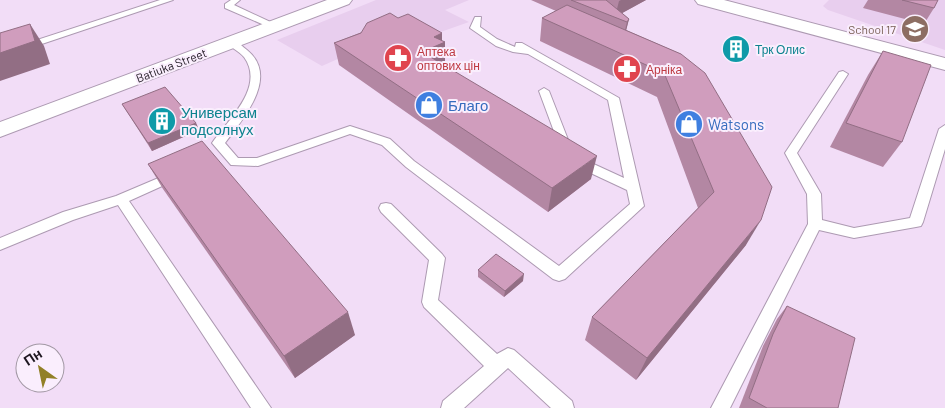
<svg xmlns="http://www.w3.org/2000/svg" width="945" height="408" viewBox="0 0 945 408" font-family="Barlow,sans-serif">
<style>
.built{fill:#e8ceee}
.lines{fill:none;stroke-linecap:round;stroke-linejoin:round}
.service-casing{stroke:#ad9ab2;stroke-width:2}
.minor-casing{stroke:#ad9ab2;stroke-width:2}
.tertiary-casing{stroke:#ad9ab2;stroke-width:2}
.service{fill:#fff;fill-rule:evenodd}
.minor{fill:#fff;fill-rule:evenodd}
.tertiary{fill:#fff;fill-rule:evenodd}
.wall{fill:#b387a3}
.shaded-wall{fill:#926e84}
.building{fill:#d09dbd;stroke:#926e84}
.labels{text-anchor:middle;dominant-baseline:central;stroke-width:4;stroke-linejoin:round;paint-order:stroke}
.far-education-label{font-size:12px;fill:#785e54;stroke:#faeefd;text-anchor:end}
.far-culture-label{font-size:12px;fill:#0d838f;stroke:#faeefd;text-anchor:start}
.far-health-label{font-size:12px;fill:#be3a42;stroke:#faeefd;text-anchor:start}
.far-street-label{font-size:12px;fill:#1d161f;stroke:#faeefd}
.shop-label{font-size:15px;fill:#366cbe;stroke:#faeefd;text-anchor:start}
.culture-label{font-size:15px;fill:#0d838f;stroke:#faeefd;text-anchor:start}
</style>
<rect width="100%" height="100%" fill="#f2ddf7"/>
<!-- built -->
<g class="built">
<polygon points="376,0 469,0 445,10 469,22 435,34 416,24 322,66 277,40"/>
<polygon points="829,0 945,0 945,50 828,10 823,6"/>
</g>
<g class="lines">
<defs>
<g id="service">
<polygon points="160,0 173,0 0,58 0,52"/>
<polygon points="231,0 240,0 234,5 279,26 271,28 225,8 225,4"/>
<path d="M475 17H481L480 27 497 39 515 47 516 43H522L619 98 644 206 565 279 559 281 553 279 406 167 382 145 350 134 258 166 231 165 212 143C227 121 266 87 244 57 239 51 231 48 226 42L231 39C237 41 242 46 247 50 280 77 243 119 225 143L238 158H257L350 126 390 139 414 161 559 266 630 204 627 190 565 161 539 91 544 88 549 91 574 155 624 178 608 100 528 54 513 52 496 46 470 28Z"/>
<polygon points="843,71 848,74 797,153 821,194 822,220 854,228 910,218 939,129 945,125 945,149 923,222 921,226 916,227 854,238 819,230 730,408 711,408 808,224 807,194 785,153 839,72"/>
<polygon points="175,171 182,175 180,178 129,201 271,408 251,408 118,205 73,220 0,250 0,238 63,212 116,196"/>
<polygon points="386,203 391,204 442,254 445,258 438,300 497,354 508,348 514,350 572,401 574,408 551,408 508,368 464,408 441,408 443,401 484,366 424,307 422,302 429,260 381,212 379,208 381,204"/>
</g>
<polygon id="minor" points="695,0 724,0 945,58 945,70 698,4"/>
<polygon id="tertiary" points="327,0 352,0 349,4 0,137 0,122"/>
</defs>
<!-- service casing -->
<use href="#service" class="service-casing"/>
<!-- minor casing -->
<use href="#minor" class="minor-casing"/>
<!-- tertiary casing -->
<use href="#tertiary" class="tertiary-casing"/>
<!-- service -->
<use href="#service" class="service"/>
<!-- minor -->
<use href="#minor" class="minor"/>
<!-- tertiary -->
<use href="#tertiary" class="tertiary"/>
</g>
<!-- wall -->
<g class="wall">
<polygon points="531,0 646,0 622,13 629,19 626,30 681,54 746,245 636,380 585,340 592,317 698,208 657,97 540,41 542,18 556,11"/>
<polygon points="868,0 938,0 934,8 924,24 863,8"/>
<polygon points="398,18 442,33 442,41 445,42 445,64 444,65 591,179 548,212 339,65 334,43"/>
<polygon points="883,51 902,142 883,167 830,147 868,75"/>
<polygon points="122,104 196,123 199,130 152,151"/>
<polygon points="148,164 355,335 295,378 163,189"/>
<polygon points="478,270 523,281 504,297 478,277"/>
<polygon points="787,306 838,408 739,408 763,346 777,319"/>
</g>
<!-- shaded-wall -->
<g class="shaded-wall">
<polygon points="621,0 646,0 615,17 619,1"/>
<polygon points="629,19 625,35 623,39 627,22"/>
<polygon points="30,24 44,46 50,64 0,81 0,53"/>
<polygon points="442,33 442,43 445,42 445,64 424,74 422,52 434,37"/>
<polygon points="196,123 199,130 152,151 148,143"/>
<polygon points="597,156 591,179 548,212 552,188"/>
<polygon points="761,220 746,245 636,380 647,358"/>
<polygon points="524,274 523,281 504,297 505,291"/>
<polygon points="348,312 355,335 295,378 284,356"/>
</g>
<!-- building -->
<g class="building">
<polygon points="571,0 606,0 629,19 627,22"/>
<polygon points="902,0 938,0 934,8"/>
<polygon points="567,5 681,54 705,73 772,187 761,220 647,358 592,317 714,192 664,73 542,18"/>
<polygon points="390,13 398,18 408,14 442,33 434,37 445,42 422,52 597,156 552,188 334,43 361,33 367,23"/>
<polygon points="30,24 35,41 0,53 0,33"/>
<polygon points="883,51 931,65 902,142 846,123"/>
<polygon points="165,87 196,123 148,143 122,104"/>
<polygon points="202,141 348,312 284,356 148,164"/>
<polygon points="496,254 524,274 505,291 478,270"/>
<polygon points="787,306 855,338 838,408 767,408 749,398 773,334"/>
</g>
<!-- icons -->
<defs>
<symbol id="school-disc" viewBox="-11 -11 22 22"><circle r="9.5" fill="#8d6e63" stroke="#faeefd"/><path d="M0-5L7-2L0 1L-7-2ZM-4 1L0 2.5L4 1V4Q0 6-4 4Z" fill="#fff"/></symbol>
<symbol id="building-disc" viewBox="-11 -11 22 22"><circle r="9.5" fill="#0f9aa8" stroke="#faeefd"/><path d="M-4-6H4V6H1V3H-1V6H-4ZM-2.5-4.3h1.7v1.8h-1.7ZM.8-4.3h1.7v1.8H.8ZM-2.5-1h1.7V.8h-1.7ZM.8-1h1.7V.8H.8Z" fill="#fff"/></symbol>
<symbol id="pharmacy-disc" viewBox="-11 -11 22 22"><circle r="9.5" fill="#e0444e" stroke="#faeefd"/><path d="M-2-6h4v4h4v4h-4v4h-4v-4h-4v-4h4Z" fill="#fff"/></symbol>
<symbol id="shop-disc" viewBox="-11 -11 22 22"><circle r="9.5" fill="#3f7fe0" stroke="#faeefd"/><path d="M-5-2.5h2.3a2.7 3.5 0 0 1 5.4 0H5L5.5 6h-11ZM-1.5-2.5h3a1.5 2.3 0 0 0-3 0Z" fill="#fff"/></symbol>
</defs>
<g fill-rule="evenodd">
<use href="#school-disc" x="899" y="13" width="32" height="32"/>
<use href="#building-disc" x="720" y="33" width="32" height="32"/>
<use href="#pharmacy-disc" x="382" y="42" width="32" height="32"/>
<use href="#pharmacy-disc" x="611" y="53" width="32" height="32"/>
<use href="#shop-disc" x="413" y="89" width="32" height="32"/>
<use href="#building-disc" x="146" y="105" width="32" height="32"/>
<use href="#shop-disc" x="673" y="108" width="32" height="32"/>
</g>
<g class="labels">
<!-- far-education labels -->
<g class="far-education-label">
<text x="896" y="29">School 17</text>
</g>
<!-- far-culture labels -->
<g class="far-culture-label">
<text x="755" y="49">Трк Олис</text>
</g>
<!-- far-health labels -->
<g class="far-health-label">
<text x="417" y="51">Аптека<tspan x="417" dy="14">оптових цін</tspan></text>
<text x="646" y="69">Арніка</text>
</g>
<!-- far-street labels -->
<g class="far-street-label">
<text transform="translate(171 65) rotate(-21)">Batiuka Street</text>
</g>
<!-- shop labels -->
<g class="shop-label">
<text x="448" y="105">Благо</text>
<text x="708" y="124">Watsons</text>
</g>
<!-- culture labels -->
<g class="culture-label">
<text x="181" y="112">Универсам<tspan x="181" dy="17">подсолнух</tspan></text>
</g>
</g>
<!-- north arrow -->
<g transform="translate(40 368) rotate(327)"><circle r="24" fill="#faeefd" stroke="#a298a4"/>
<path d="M0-4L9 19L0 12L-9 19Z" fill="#928027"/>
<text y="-8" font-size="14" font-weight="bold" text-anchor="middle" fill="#1d161f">Пн</text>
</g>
</svg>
